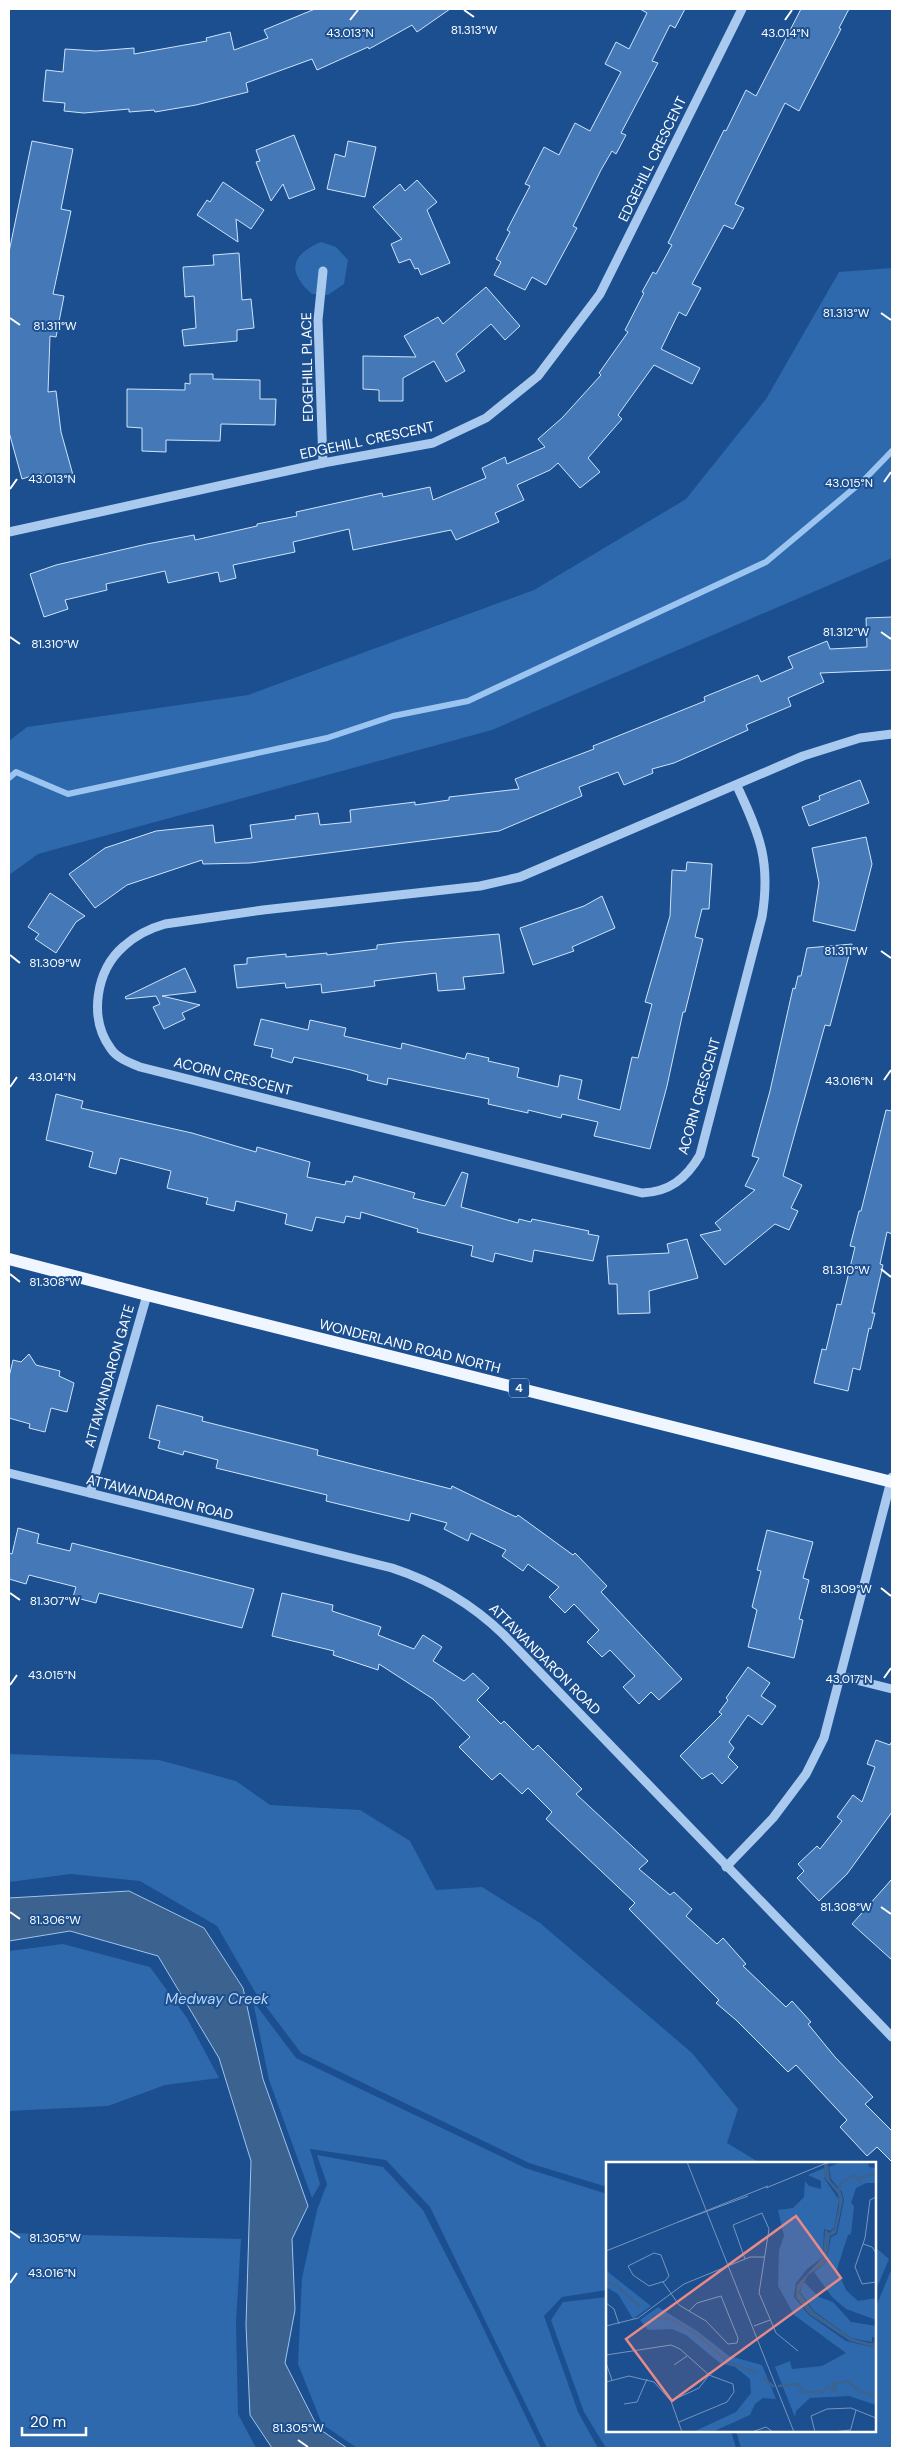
<svg xmlns="http://www.w3.org/2000/svg" width="901" height="2457" viewBox="0 0 901 2457" font-family="'DM Sans',sans-serif">
<style>
.green{fill:#2e69ad}
.water{fill:#3c6290;stroke:#9cc4f0}
.lines{fill:none;stroke-linecap:round;stroke-linejoin:round}
.stream{stroke:#9cc4f0;stroke-width:6}
.building{fill:#4478b7;stroke:#cfe3fa}
.minor{stroke:#a9c9ee;stroke-width:9}
.major{stroke:#f0f6ff;stroke-width:12}
.ticks{fill:none;stroke:#fff;stroke-width:2}
.labels{text-anchor:middle;dominant-baseline:central;stroke-width:4;stroke-linejoin:round;paint-order:stroke}
.shield{fill:#1b4f8f;stroke:#bbcadd;stroke-width:1}
.shield-label{font-size:12px;font-weight:bold;fill:#fff}
.street-label{font-size:14px;fill:#fff;stroke:#1b4f8f}
.water-label{font-size:15px;font-style:italic;fill:#b5d3f5;stroke:#1b4f8f}
.inset-river{fill:none;stroke:#3c6290;stroke-width:2.5}
.inset-road{fill:none;stroke:#7695bc;stroke-width:1}
.view{fill:#e88989;fill-opacity:0.15;stroke:#e88989;stroke-width:2.5}
.inset-edge{fill:none;stroke:#fff;stroke-width:2.5}
.ticks-label{font-size:12px;text-anchor:middle;fill:#fff;stroke:#1b4f8f;stroke-width:4;stroke-linejoin:round;paint-order:stroke}
</style>
<rect width="100%" height="100%" fill="#1b4f8f"/>
<!-- green -->
<g class="green">
<path d="M321 242 336 247 348 260 344 284 328 295 312 294C287 272 290 255 321 242Z"/>
<polygon points="892,268 892,558 492,730 38,854 9,875 9,741 27,727 248,695 534,590 686,499 766,399 839,272"/>
<polygon points="9,1754 159,1760 236,1781 270,1805 360,1810 410,1841 436,1890 482,1887 540,1923 692,2053 738,2109 727,2143 760,2163 607,2163 607,2187 529,2163 301,2053 255,1992 217,1926 140,1881 71,1874 9,1882"/>
<polygon points="63,1944 150,1967 187,2018 219,2078 165,2085 108,2106 9,2111 9,1951"/>
<polygon points="253,2001 296,2058 525,2168 607,2194 607,2290 562,2297 544,2316 578,2412 598,2448 547,2448 430,2207 386,2160 310,2149 320,2184 312,2198 269,2080"/>
<polygon points="317,2155 383,2167 423,2210 475,2311 541,2448 357,2448 322,2424 298,2364 302,2278 317,2210 327,2184"/>
<polygon points="9,2233 241,2239 236,2322 238,2414 256,2448 9,2448"/>
<polygon points="875,2247 889,2259 875,2292"/>
<polygon points="892,2268 892,2448 741,2448 736,2431 875,2431 875,2309"/>
<polygon points="607,2297 607,2431 731,2431 736,2448 606,2448 584,2412 551,2320 563,2302"/>
</g>
<!-- water -->
<polygon class="water" points="129,1891 204,1928 243,1988 263,2079 308,2206 292,2239 295,2310 285,2363 318,2428 347,2448 272,2448 250,2415 246,2325 251,2161 219,2058 158,1956 70,1931 9,1941 9,1898"/>
<g class="lines">
<!-- stream -->
<polyline class="stream" points="9,778 16,772 68,794 327,738 393,716 468,701 766,562 865,479 892,451"/>
</g>
<!-- building -->
<g class="building">
<polygon points="315,9 450,9 417,32 412,25 369,49 368,47 317,70 312,59 246,83 248,92 196,105 155,112 154,110 129,112 129,109 84,113 64,111 65,103 43,101 46,70 63,72 65,49 96,51 134,48 134,54 207,41 206,38 230,32 234,50 268,38 264,30"/>
<polygon points="640,9 685,9 675,28 670,25 652,61 658,63 621,133 626,135 616,154 612,151 601,170 573,226 577,228 546,285 532,277 525,290 494,275 501,262 496,259 510,232 507,230 530,186 525,184 544,147 559,155 575,123 590,131 621,72 605,64 616,42 629,49 647,13"/>
<polygon points="801,9 849,9 839,28 841,29 799,111 785,103 735,204 744,208 733,229 724,225 692,284 701,288 686,316 679,312 661,349 700,368 692,384 654,365 618,415 622,419 588,458 600,472 580,488 558,463 550,470 517,485 524,500 495,513 499,522 456,540 451,530 353,550 349,529 293,542 295,552 233,565 236,578 220,582 218,572 168,583 165,571 106,584 107,590 65,600 68,609 44,617 30,574 56,565 147,544 194,535 195,540 257,526 257,524 297,516 296,512 382,493 383,497 430,487 433,500 486,478 482,468 505,457 507,464 545,447 538,439 562,418 601,375 599,373 628,332 625,330 644,293 642,292 653,272 656,274 672,245 668,243 724,130 726,131 746,90 756,96"/>
<polygon points="294,135 315,189 289,199 283,184 271,201 256,162 260,161 256,150"/>
<polygon points="32,141 73,149 61,209 71,211 53,294 64,296 56,337 50,336 48,392 56,391 61,432 73,475 48,482 46,475 42,476 41,473 22,479 9,432 9,252"/>
<polygon points="348,141 376,147 365,197 327,189 335,154 345,157"/>
<polygon points="417,180 437,202 427,210 450,263 421,275 418,268 415,269 410,259 399,263 391,244 402,239 373,207 400,184 405,191"/>
<polygon points="223,182 264,210 251,229 236,219 238,242 197,215 207,200 210,202"/>
<polygon points="239,253 242,300 251,299 254,328 237,330 237,341 184,346 182,330 196,328 194,296 185,297 183,267 214,265 213,255"/>
<polygon points="486,287 520,326 505,340 491,324 456,354 465,371 446,382 434,361 403,378 403,401 379,401 379,390 363,389 363,356 416,357 404,336 438,317 443,324"/>
<polygon points="190,374 213,374 213,379 260,380 260,399 276,399 275,425 221,424 220,441 166,440 166,452 142,451 142,428 127,427 127,389 185,390 185,383 190,384"/>
<polygon points="892,617 892,670 820,673 824,682 788,698 791,706 746,725 748,730 674,763 652,769 653,773 624,785 618,772 579,787 582,796 499,831 250,863 203,864 202,860 127,885 95,908 69,874 105,848 156,831 213,825 215,843 252,838 250,825 296,819 295,816 318,813 320,825 351,822 350,810 415,802 415,805 449,800 449,797 519,789 515,779 594,749 593,746 705,701 704,697 758,675 761,682 793,668 788,657 827,641 830,649 867,647 866,618"/>
<polygon points="860,780 869,803 809,826 802,807 820,800 819,796"/>
<polygon points="866,837 872,864 855,931 813,921 819,883 812,848"/>
<polygon points="687,862 712,864 709,909 702,909 695,937 703,939 685,1012 683,1012 667,1086 650,1149 594,1136 598,1122 562,1114 561,1118 528,1110 528,1113 488,1104 489,1099 388,1078 387,1085 367,1080 368,1075 351,1070 294,1057 292,1063 271,1057 273,1049 254,1045 261,1019 308,1030 310,1020 346,1028 344,1036 401,1049 402,1043 465,1059 467,1053 489,1058 488,1061 519,1068 517,1077 558,1087 560,1075 582,1080 578,1099 620,1110 632,1057 638,1058 652,1004 645,1002 670,916 672,870 686,871"/>
<polygon points="50,893 85,916 76,922 56,953 35,939 39,934 28,927"/>
<polygon points="602,896 615,928 572,947 574,951 533,965 520,928 584,906"/>
<polygon points="499,934 504,973 463,977 465,989 438,991 436,973 374,981 375,986 322,993 321,984 286,988 285,983 237,988 234,965 247,964 247,958 286,954 286,957 327,953 327,955 377,949 377,945 403,942"/>
<polygon points="852,944 830,1026 825,1025 783,1176 802,1185 791,1208 798,1211 789,1230 775,1224 725,1265 700,1235 721,1230 715,1223 755,1190 745,1186 759,1158 752,1156 770,1091 793,988 795,989 798,976 801,976 807,948"/>
<polygon points="185,968 196,992 162,996 200,1005 182,1013 185,1019 164,1029 153,1007 160,1004 156,996 126,999 125,997"/>
<polygon points="56,1094 83,1101 81,1108 192,1133 256,1152 257,1147 310,1162 307,1177 345,1185 346,1181 352,1182 354,1176 415,1193 413,1198 445,1206 462,1172 468,1174 461,1207 518,1223 519,1219 531,1222 532,1219 589,1231 588,1234 599,1236 593,1261 534,1250 532,1262 495,1253 493,1262 471,1256 473,1246 417,1232 418,1229 361,1212 360,1219 346,1216 344,1223 316,1217 312,1231 285,1224 287,1214 236,1201 234,1211 206,1204 208,1198 167,1188 171,1171 120,1158 116,1174 89,1167 93,1152 46,1140"/>
<polygon points="886,1110 892,1111 892,1234 887,1232 880,1264 883,1265 872,1313 875,1313 871,1329 869,1328 860,1370 853,1368 848,1391 814,1383 822,1349 826,1350 837,1304 841,1305 855,1247 850,1246 859,1211 861,1211"/>
<polygon points="687,1239 698,1278 649,1291 650,1313 618,1314 617,1284 609,1284 607,1256 669,1253 667,1244"/>
<polygon points="29,1354 36,1365 60,1371 59,1376 74,1383 67,1412 51,1408 45,1432 29,1428 30,1424 9,1418 9,1377 13,1360 21,1362"/>
<polygon points="157,1405 203,1417 202,1421 318,1450 317,1455 451,1489 452,1486 516,1517 518,1515 573,1555 575,1553 607,1586 601,1592 682,1679 659,1700 651,1692 639,1704 623,1687 635,1676 610,1650 602,1657 587,1642 599,1630 574,1604 565,1613 549,1597 559,1587 528,1564 523,1571 502,1556 506,1550 471,1533 468,1541 444,1529 447,1523 411,1513 409,1521 326,1501 327,1495 216,1468 218,1460 184,1451 183,1455 158,1448 160,1441 149,1438"/>
<polygon points="18,1528 39,1534 37,1543 70,1551 72,1543 254,1589 242,1628 99,1593 96,1603 73,1597 76,1587 29,1575 26,1584 9,1579 9,1553 12,1554"/>
<polygon points="767,1530 813,1542 803,1578 809,1580 799,1619 803,1620 794,1658 748,1647 757,1610 752,1607 761,1571 757,1570"/>
<polygon points="282,1593 333,1605 332,1611 381,1627 378,1635 414,1649 423,1635 442,1647 433,1661 464,1681 473,1673 489,1688 477,1700 501,1724 504,1721 533,1750 538,1745 582,1789 576,1794 648,1861 639,1869 670,1895 674,1892 692,1909 686,1916 717,1944 723,1938 746,1964 743,1966 786,2007 792,2001 811,2022 808,2024 835,2057 873,2097 865,2104 892,2131 892,2162 877,2147 867,2156 840,2127 847,2120 796,2065 788,2072 736,2020 716,2003 719,2000 629,1909 635,1903 546,1819 552,1812 528,1788 522,1794 500,1773 492,1780 459,1747 470,1737 433,1699 379,1664 378,1670 333,1655 334,1651 272,1636"/>
<polygon points="748,1667 770,1683 761,1696 776,1706 762,1725 748,1715 729,1742 734,1748 728,1757 738,1767 722,1784 712,1773 702,1779 680,1756 722,1714 719,1712 728,1700 726,1698"/>
<polygon points="876,1740 890,1745 892,1741 892,1812 847,1874 819,1901 797,1878 804,1871 798,1864 817,1846 820,1849 842,1821 837,1817 853,1795 862,1802 875,1767 867,1764"/>
<polygon points="892,1879 892,1960 852,1924"/>
</g>
<g class="lines">
<!-- minor -->
<g class="minor">
<polyline points="323,271 318,320 323,463"/>
<polyline points="9,532 323,463 433,443 486,418 538,376 600,294 742,9"/>
<path d="M737 786C760 835 771 862 762 917L700 1155C686 1179 669 1192 642 1193L140 1067C130 1063 117 1058 111 1049 88 1018 96 970 124 946 135 936 151 928 165 924L263 910 480 886 520 877 803 756 860 738 892 734"/>
<path d="M9 1473 392 1568C435 1582 471 1603 504 1635L892 2037"/>
<polyline points="90,1493 147,1295"/>
<polyline points="840,1676 892,1689"/>
<polyline points="726,1867 773,1818 806,1774 824,1738 892,1477"/>
</g>
<!-- major -->
<polyline class="major" points="9,1259 147,1295 892,1482"/>
</g>
<!-- ticks -->
<path class="ticks" d="M464 10 474 17M350 20 358 10M785 20 792 10M881 313 891 320M10 318 20 325M884 482 891 472M10 489 17 479M881 632 891 639M10 637 20 644M881 951 891 958M10 955 20 963M884 1080 891 1070M10 1087 17 1077M881 1269 891 1277M10 1274 20 1282M881 1588 891 1596M10 1593 20 1600M884 1678 891 1668M10 1685 17 1675M881 1907 891 1914M10 1912 20 1919M10 2231 20 2238M10 2283 17 2273M298 2440 308 2447"/>
<g class="labels">
<!-- shield labels -->
<rect class="shield" x="509" y="1378.5" width="20" height="19" rx="4"/>
<g class="shield-label">
<text x="519" y="1388">4</text>
</g>
<!-- street labels -->
<g class="street-label">
<text transform="translate(652 159) rotate(-64)">EDGEHILL CRESCENT</text>
<text transform="translate(307 367) rotate(-91)">EDGEHILL PLACE</text>
<text transform="translate(367 440) rotate(-12)">EDGEHILL CRESCENT</text>
<text transform="translate(233 1076) rotate(14)">ACORN CRESCENT</text>
<text transform="translate(699 1096) rotate(-74)">ACORN CRESCENT</text>
<text transform="translate(410 1346) rotate(14)">WONDERLAND ROAD NORTH</text>
<text transform="translate(109 1376) rotate(-74)">ATTAWANDARON GATE</text>
<text transform="translate(160 1497) rotate(14)">ATTAWANDARON ROAD</text>
<text transform="translate(545 1659) rotate(45)">ATTAWANDARON ROAD</text>
</g>
<!-- water labels -->
<g class="water-label">
<text x="217" y="1999">Medway Creek</text>
</g>
</g>
<!-- overview -->
<g transform="translate(606 2162)">
<rect width="270" height="270" fill="#1b4f8f"/>
<path d="M235 0H262L263 5 270 6V21H260L250 26 245 41 248 44 245 72 242 73 231 107 240 128 252 139 270 136V158L240 147 226 135 208 110 220 101 225 75 231 72 238 38 236 30 225 17 223 5ZM218 6V16L233 38 228 66 224 69 218 67 217 95 201 107 190 121 188 135 203 153 240 179 270 186V243L243 234 204 236 190 249 189 255 169 205 184 199 186 207 216 204 240 191 188 153 172 124 173 88 178 74 172 48 187 46 198 35 199 19 203 24 215 27V19L202 13ZM0 106 2 110 45 144 27 157 12 132 0 125ZM198 120 213 135 227 140 245 160 270 164V176L266 175V180L245 176 208 149 194 130ZM52 145 91 169 123 194 156 203 170 237 157 236 149 242 144 253 106 270H87L130 250 145 231 144 217 129 205 114 201 80 173 66 167 42 168 34 158Z" fill="#2e69ad"/>
<path d="M218 0H222L224 18 235 30 237 38 230 71 224 74 220 101 202 113 193 130 208 150 245 176 263 181H267L269 175 270 186 244 179 203 152 190 135 191 123 217 95 219 67 223 71 228 67 233 43 232 32 218 15Z" fill="#3c6290"/>
<path class="inset-river" d="M253 17 270 11M232 29 235 21 248 13 255 21M0 119 10 123 34 145M46 154 66 158 90 172 117 195 118 199 152 211M156 215 168 225M172 224 191 222 198 230H217L222 225 230 229 227 222 242 219 253 229 270 234"/>
<path class="inset-road" d="M81 0 188 270M160 26 223 0M270 35 264 38 259 76 249 105 256 122 270 120M72 60 142 34M257 82 266 85 270 91M0 89 162 24M48 91 55 93 63 114 59 119 43 124 27 113 22 104ZM139 97 127 63 156 51 163 67 153 131 170 171 192 189M57 120 73 143 78 146 100 159 122 182 131 181 132 176 115 134 91 141 83 149M0 141 8 147 13 162M0 164 32 156 78 122 144 95H158M148 164 164 158M0 193 65 183 74 187 103 213 127 222 128 230 121 240 73 260M0 201 6 218M68 203 81 194M0 220 23 214 48 220 65 239 76 270M65 239 93 226 103 213M18 242 31 240 41 217M146 270 160 265 167 270M209 270 205 254 221 247 245 246 270 256M227 270 244 268M244 270 250 248"/>
<path class="view" d="M190 54 235 116 66 239 20 177Z"/>
<rect width="270" height="270" class="inset-edge"/>
</g>
<g class="ticks-label">
<text x="474" y="34">81.313°W</text>
<text x="350" y="37">43.013°N</text>
<text x="785" y="37">43.014°N</text>
<text x="846" y="317">81.313°W</text>
<text x="55" y="330">81.311°W</text>
<text x="52" y="483">43.013°N</text>
<text x="849" y="487">43.015°N</text>
<text x="846" y="636">81.312°W</text>
<text x="55" y="648">81.310°W</text>
<text x="846" y="955">81.311°W</text>
<text x="55" y="967">81.309°W</text>
<text x="52" y="1081">43.014°N</text>
<text x="849" y="1085">43.016°N</text>
<text x="846" y="1274">81.310°W</text>
<text x="55" y="1286">81.308°W</text>
<text x="846" y="1593">81.309°W</text>
<text x="55" y="1605">81.307°W</text>
<text x="52" y="1679">43.015°N</text>
<text x="849" y="1683">43.017°N</text>
<text x="846" y="1911">81.308°W</text>
<text x="55" y="1924">81.306°W</text>
<text x="55" y="2242">81.305°W</text>
<text x="52" y="2277">43.016°N</text>
<text x="298" y="2432">81.305°W</text>
</g>
<!-- border -->
<rect width="901" height="2457" fill="none" stroke="#ffffff" stroke-width="20"/>
<!-- scale -->
<path d="M22 2427v8h64v-8" fill="none" stroke="#ffffff" stroke-width="2.5"/>
<text x="30" y="2427" font-size="15" fill="#ffffff" stroke="#1b4f8f" stroke-width="4" paint-order="stroke">20 m</text>
</svg>
